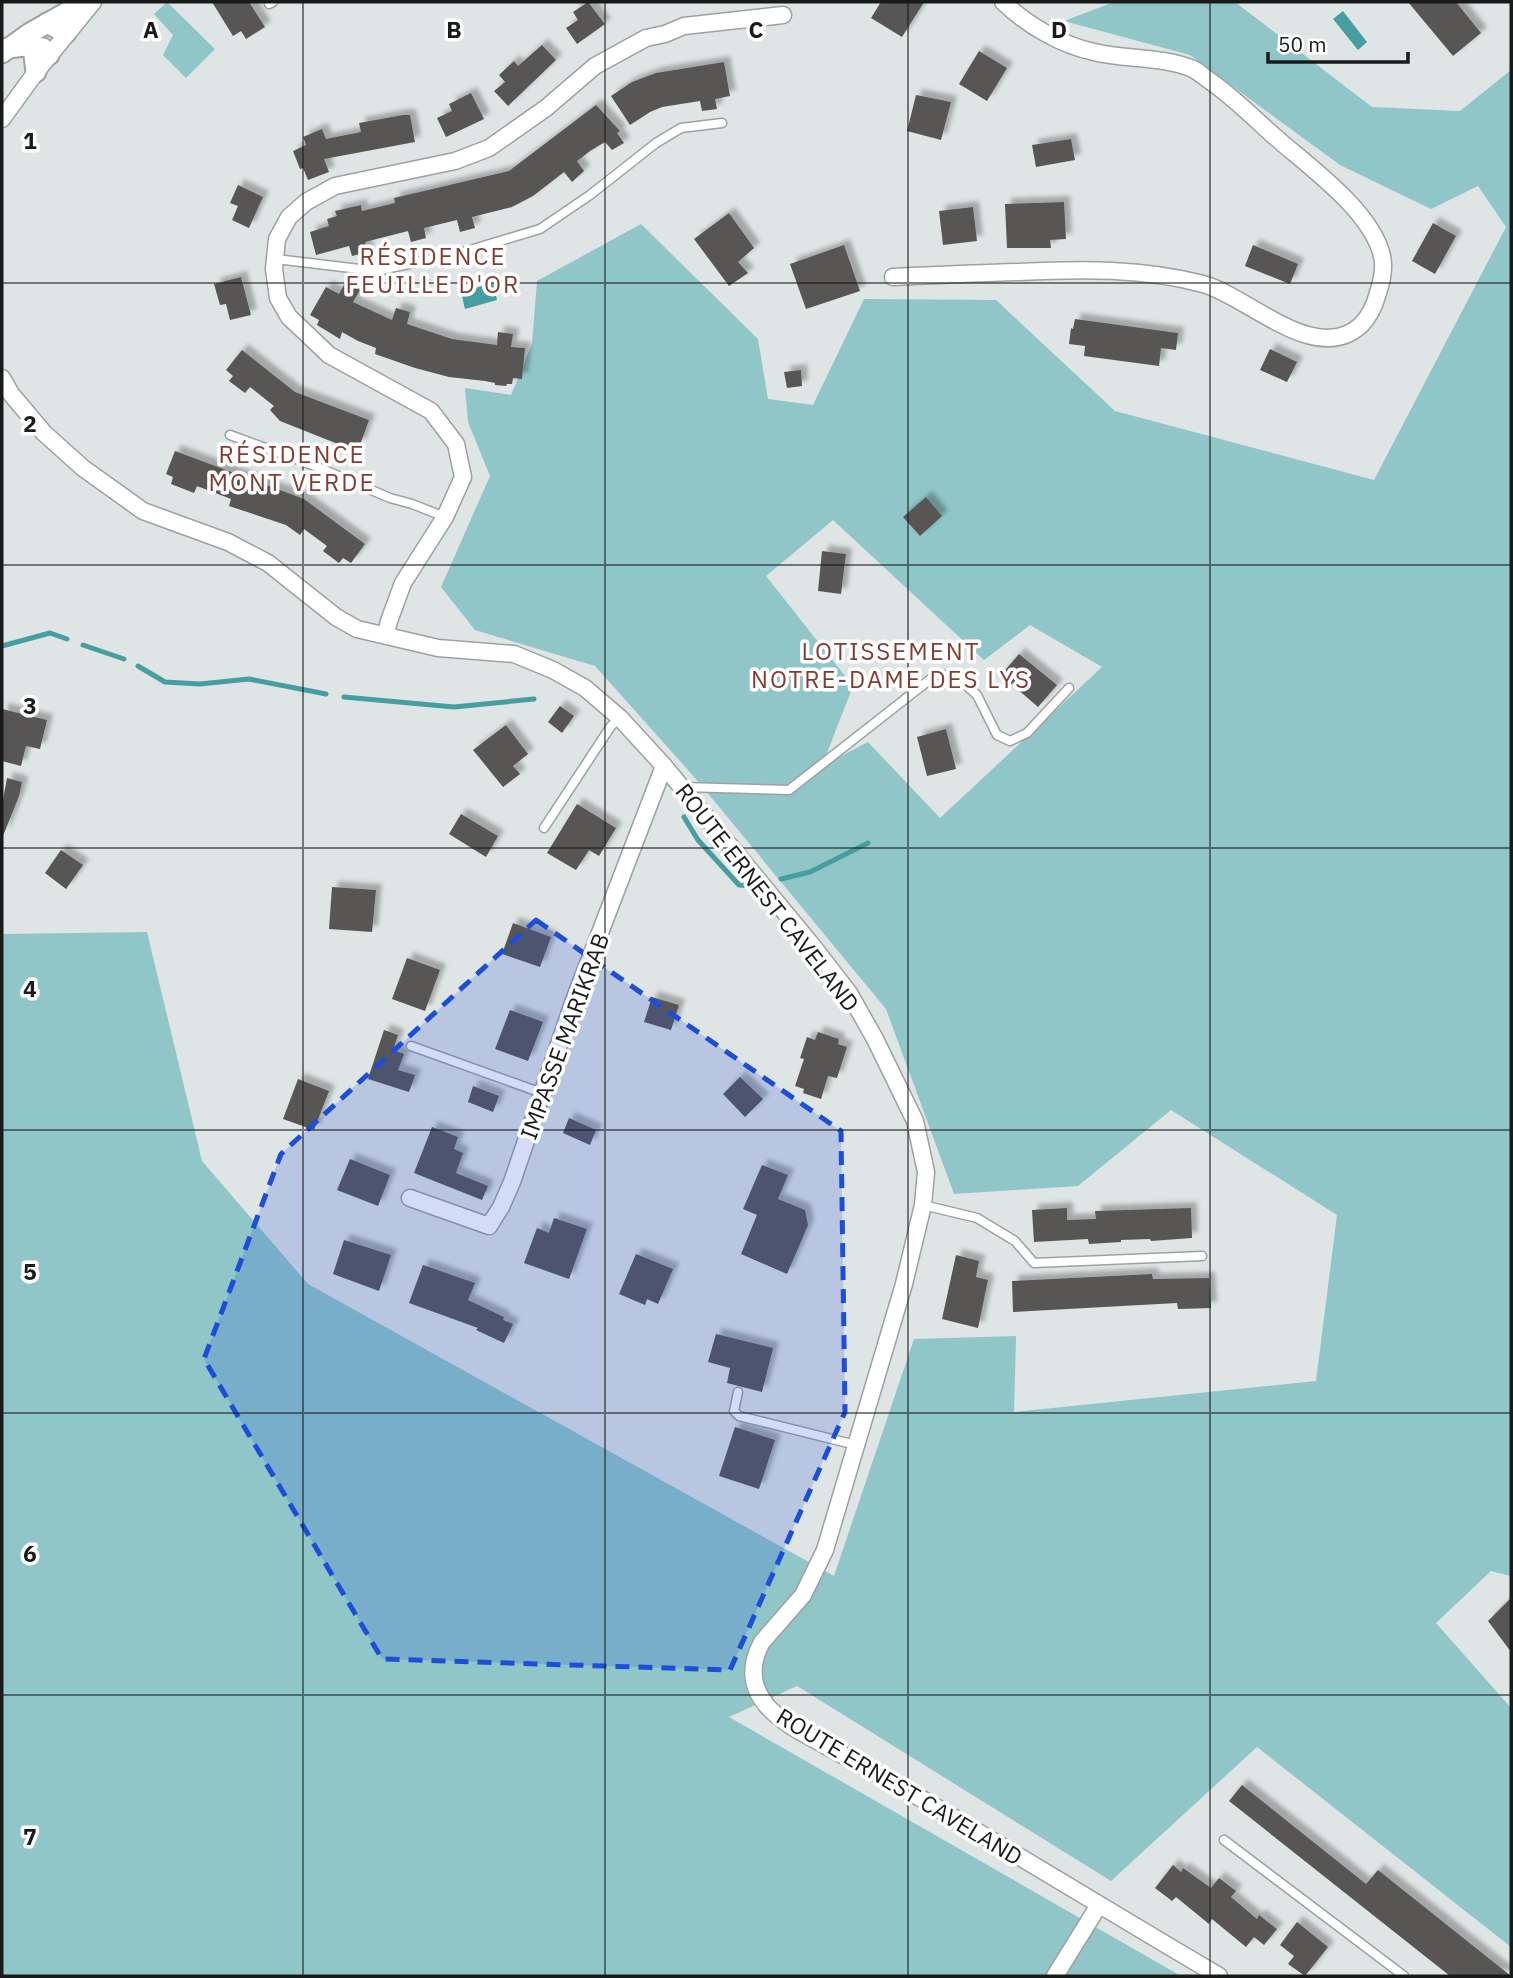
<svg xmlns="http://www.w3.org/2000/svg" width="1513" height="1978" viewBox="0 0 1513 1978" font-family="'IBM Plex Sans',sans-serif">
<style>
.green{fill:#90c6c8;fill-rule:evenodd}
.water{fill:#479ea1}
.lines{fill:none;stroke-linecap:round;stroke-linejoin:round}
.stream{stroke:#479ea1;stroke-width:5}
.building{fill:#595554;filter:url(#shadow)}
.service-casing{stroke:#9da1a1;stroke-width:11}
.minor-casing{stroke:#9da1a1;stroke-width:19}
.tertiary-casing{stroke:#9da1a1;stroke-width:23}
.service{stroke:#fff;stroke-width:8}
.minor{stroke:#fff;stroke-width:16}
.tertiary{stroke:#fff;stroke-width:19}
.marked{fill:#1d4ed8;fill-opacity:0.2;stroke:#1d4ed8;stroke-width:5;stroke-dasharray:14 9;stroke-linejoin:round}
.grid{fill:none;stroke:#191b1b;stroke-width:2;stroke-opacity:0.55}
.labels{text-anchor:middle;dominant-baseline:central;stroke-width:7;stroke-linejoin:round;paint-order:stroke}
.street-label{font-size:23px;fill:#191b1b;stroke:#fff}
.neighbourhood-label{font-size:24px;letter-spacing:2px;fill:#823c30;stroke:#fff}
.grid-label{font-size:23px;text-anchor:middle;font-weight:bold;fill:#191b1b;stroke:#fff;stroke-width:7;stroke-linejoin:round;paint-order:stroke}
</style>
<defs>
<filter id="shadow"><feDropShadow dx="6" dy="-6" stdDeviation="2" flood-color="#0004"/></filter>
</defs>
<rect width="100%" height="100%" fill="#dfe4e4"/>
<!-- green -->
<g class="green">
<polygon points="167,2 215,49 186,78 163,55 173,35 154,14"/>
<path d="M1114 2H1235L1372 107 1460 111 1511 70V1576L1491 1571 1436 1623 1511 1708V1947L1257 1747 1111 1881 797 1686 729 1717 1181 1976H2V934L147 932 202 1161 308 1284 834 1576 914 1339 1016 1336 1014 1412 1316 1381 1337 1215 1171 1110 1078 1186 954 1194 886 1009 696 779 595 666 475 630 441 587 490 476 468 422 465 388 511 395 532 344 537 281 641 224 758 339 768 399 813 405 864 299 996 300 1115 411 1374 480 1506 227 1478 186 1431 209 1340 165 1190 55 1064 21ZM833 520 984 660 1030 625 1102 667 940 818 868 742 822 766 853 686 766 576Z"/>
</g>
<!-- water -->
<g class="water">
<polygon points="1343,11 1367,42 1358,50 1333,19"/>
<polygon points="493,283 497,300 465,309 461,292"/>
</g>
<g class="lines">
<!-- stream -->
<g class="stream">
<polyline points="83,645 124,659"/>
<polyline points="2,646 50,633 67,639"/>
<polyline points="138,666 165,682 200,684 249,679 326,694"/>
<polyline points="344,697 454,707 534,699"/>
<polyline points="684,817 698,840 739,885 752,886"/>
<polyline points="781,879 810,872 868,843"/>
</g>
</g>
<!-- building -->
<g class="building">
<polygon points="212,2 249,2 265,27 246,39 241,31 233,36"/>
<polygon points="588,2 605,24 577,44 566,28 578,20 573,12"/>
<polygon points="881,2 924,2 902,37 871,18"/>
<polygon points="1408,2 1456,2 1481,33 1453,56"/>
<polygon points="542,45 556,60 508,106 494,91 505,82 499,75 514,61 518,66"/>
<polygon points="979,51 1007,68 987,101 959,84"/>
<polygon points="724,62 730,96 715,99 717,109 702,111 700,101 662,107 650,112 630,125 611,96 632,82 656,73"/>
<polygon points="471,93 484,119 446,137 437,118 452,111 449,104"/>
<polygon points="916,95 951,102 941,140 907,131"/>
<polygon points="596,105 620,131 617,133 624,143 612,150 605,142 590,151 577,161 584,171 572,182 564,172 533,196 512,207 472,217 475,228 460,232 457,220 424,228 426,238 411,242 408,231 365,242 368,252 352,256 349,246 316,255 310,232 329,226 327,219 337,216 335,211 361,205 362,211 395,203 394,198 509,171"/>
<polygon points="403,115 410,115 415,142 324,159 329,172 308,180 303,168 300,169 293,151 306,145 303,137 322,129 326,139 361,132 359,123"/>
<polygon points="1071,139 1075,160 1036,167 1032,145"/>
<polygon points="238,185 263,197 249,228 232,220 238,206 230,203"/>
<polygon points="1064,202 1066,239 1050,240 1051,248 1007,248 1005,204"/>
<polygon points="973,207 977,241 943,245 939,211"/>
<polygon points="729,213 754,248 738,262 748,273 729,286 694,239"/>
<polygon points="1433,223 1456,236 1435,274 1412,261"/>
<polygon points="844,245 860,291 806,309 790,264"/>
<polygon points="1253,245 1298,264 1290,284 1245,266"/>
<polygon points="241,277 251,315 230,320 226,304 220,305 214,284"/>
<polygon points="345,283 360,290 353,302 392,320 396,308 410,312 407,324 452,339 497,345 498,332 513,334 511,347 525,348 522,379 513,378 512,384 507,384 506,386 495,385 495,383 485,381 449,377 415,368 375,354 376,348 358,341 342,332 340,339 317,325 319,320 310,315 326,287 339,294"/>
<polygon points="1075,319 1178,333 1176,350 1161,348 1159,366 1084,356 1085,346 1069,344 1071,328 1073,329"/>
<polygon points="1270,349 1297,362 1287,382 1260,370"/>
<polygon points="242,350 295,392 369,420 360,445 350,442 348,448 280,421 270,410 274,406 250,387 245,393 229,381 233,376 226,370"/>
<polygon points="801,370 802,386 787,388 784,372"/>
<polygon points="175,451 304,499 365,544 351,563 343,558 339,563 323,551 327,546 304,529 300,535 286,525 229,506 231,499 197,486 194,493 171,484 173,477 166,474"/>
<polygon points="926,497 942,516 920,536 903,517"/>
<polygon points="822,551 846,554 841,594 818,591"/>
<polygon points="1019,654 1057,685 1038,707 1001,675"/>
<polygon points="560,706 574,716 562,733 548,722"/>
<polygon points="2,709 47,720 40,749 26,746 21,766 2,761"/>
<polygon points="506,725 528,754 513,766 520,774 503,787 473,750"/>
<polygon points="946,729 956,769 927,776 917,737"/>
<polygon points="7,778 22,782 19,796 3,836 2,805"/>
<polygon points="577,804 616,828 599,856 589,850 576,870 547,853"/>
<polygon points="461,814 498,836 486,857 449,834"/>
<polygon points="61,850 83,865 66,889 45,873"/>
<polygon points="332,887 376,890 372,932 329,929"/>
<polygon points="513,923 551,937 540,967 502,954"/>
<polygon points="407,958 440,970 425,1011 392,999"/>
<polygon points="652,997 679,1005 671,1030 644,1022"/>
<polygon points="510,1010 543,1022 528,1061 495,1049"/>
<polygon points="384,1030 398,1035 393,1050 404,1054 398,1070 415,1075 409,1092 368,1079"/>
<polygon points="818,1032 839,1039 838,1044 847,1047 837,1078 828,1076 821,1099 803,1093 804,1089 795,1086 804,1059 800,1058 807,1037 815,1040"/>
<polygon points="740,1077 763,1099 745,1117 723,1094"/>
<polygon points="298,1079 329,1091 314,1130 283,1119"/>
<polygon points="473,1086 499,1096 493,1112 468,1102"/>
<polygon points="569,1118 596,1130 590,1145 563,1133"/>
<polygon points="432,1127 458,1137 454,1149 463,1153 456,1173 488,1186 482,1200 414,1173"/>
<polygon points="350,1159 390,1175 378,1206 337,1190"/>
<polygon points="762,1165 788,1175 778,1199 805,1210 808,1225 787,1274 741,1254 757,1215 743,1209"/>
<polygon points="1067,1208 1067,1220 1096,1219 1095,1211 1191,1208 1192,1238 1151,1241 1150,1239 1121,1240 1121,1242 1089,1244 1088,1239 1034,1242 1032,1210"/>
<polygon points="554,1218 587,1229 569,1279 524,1263 537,1228 549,1233"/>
<polygon points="344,1240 391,1255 379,1291 333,1274"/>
<polygon points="636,1254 673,1269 658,1304 647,1299 645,1305 619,1294"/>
<polygon points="956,1255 979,1261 976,1277 988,1280 978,1328 942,1319"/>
<polygon points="423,1265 475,1283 468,1300 504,1317 503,1320 513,1324 504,1343 476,1330 478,1328 409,1303"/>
<polygon points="1152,1274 1153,1279 1209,1278 1211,1308 1178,1309 1177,1303 1013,1312 1012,1281"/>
<polygon points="716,1334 773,1348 762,1392 727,1383 730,1368 708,1362"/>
<polygon points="735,1427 775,1440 759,1489 719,1476"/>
<polygon points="1511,1598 1511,1652 1488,1621"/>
<polygon points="1242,1785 1366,1884 1378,1870 1511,1976 1450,1976 1229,1801"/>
<polygon points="1173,1865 1181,1872 1183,1868 1211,1888 1219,1878 1236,1891 1231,1897 1257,1919 1259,1915 1277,1929 1264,1945 1254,1937 1246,1947 1212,1919 1209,1924 1176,1897 1172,1901 1155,1888"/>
<polygon points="1297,1922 1328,1947 1305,1976 1288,1964 1294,1956 1280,1945"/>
</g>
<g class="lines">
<defs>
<g id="service">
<polyline points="269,4 273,2"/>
<polyline points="276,259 376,271 460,253 540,229 590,195 656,143 681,128 722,123"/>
<polyline points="230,435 315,466 390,498 412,504 445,517"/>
<polyline points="682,787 789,790 937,674 957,677 977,695 997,735 1010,741 1027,733 1069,688"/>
<polyline points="544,828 611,726 620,718"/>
<polyline points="411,1046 542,1093"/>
<polyline points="923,1205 977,1218 1015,1241 1034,1263 1202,1256"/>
<polyline points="738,1392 734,1411 739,1416 856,1445"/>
<polyline points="1224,1840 1404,1976"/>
</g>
<g id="minor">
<polyline points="2,119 36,72 93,2"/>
<path d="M893 277C935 275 977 273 1019 272 1081 269 1143 268 1203 284 1248 296 1316 367 1361 325 1370 316 1375 304 1378 293 1382 281 1385 269 1382 256 1372 211 1308 166 1274 136 1253 117 1233 97 1210 81 1204 77 1199 72 1193 69 1161 56 1126 60 1094 52 1061 45 1027 25 1003 2"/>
<path d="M2 378 11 394 44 433 83 468 143 511 228 542 268 563 336 617 357 629 438 648 514 654 553 670 585 688 620 718 664 766 811 944 849 993 875 1039 915 1121 926 1172 923 1205 904 1284 825 1550 803 1595 762 1642C750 1664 750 1686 767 1706 783 1724 807 1735 828 1747 853 1761 878 1774 903 1788 1009 1849 1113 1914 1219 1976"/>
<polyline points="386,634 389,621 403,583 445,517 463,477 456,444 431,411 329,355 289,317 278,298 274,269 277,239 289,217 306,202 335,186 455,161 489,148 546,108 595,66 646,38 665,34 684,26 783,15"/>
<polyline points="410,1198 489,1226 501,1207 512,1182 573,1003 664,766"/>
<polyline points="1055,1976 1099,1905"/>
</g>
<g id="tertiary">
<polyline points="47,23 66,33"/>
<polyline points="33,47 36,72"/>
<polyline points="8,48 25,46 43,48 49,55"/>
<polyline points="2,53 30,33 85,2"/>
</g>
</defs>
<!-- service casing -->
<use href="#service" class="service-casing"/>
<!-- minor casing -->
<use href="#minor" class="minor-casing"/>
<!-- tertiary casing -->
<use href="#tertiary" class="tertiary-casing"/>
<!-- service -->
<use href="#service" class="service"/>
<!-- minor -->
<use href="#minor" class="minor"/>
<!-- tertiary -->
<use href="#tertiary" class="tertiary"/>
</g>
<!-- marked area -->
<path class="marked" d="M536 920 841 1131 845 1412 730 1670 382 1659 204 1359 281 1154Z"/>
<!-- grid -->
<path class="grid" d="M303 2V1976M605 2V1976M908 2V1976M1210 2V1976M2 283H1511M2 565H1511M2 848H1511M2 1130H1511M2 1413H1511M2 1695H1511"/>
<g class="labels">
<!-- street labels -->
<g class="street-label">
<text transform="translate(768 897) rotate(52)">ROUTE ERNEST CAVELAND</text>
<text transform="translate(564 1036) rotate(-70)">IMPASSE MARIKRAB</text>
<text transform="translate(900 1786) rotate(31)">ROUTE ERNEST CAVELAND</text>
</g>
<!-- neighbourhood labels -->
<g class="neighbourhood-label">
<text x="433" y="256">RÉSIDENCE<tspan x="433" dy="28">FEUILLE D'OR</tspan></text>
<text x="292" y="454">RÉSIDENCE<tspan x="292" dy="28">MONT VERDE</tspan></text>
<text x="891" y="651">LOTISSEMENT<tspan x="891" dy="28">NOTRE-DAME DES LYS</tspan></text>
</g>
</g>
<g class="grid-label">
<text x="151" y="38">A</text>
<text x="454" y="38">B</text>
<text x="756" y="38">C</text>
<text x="1059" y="38">D</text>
<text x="30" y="149">1</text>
<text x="30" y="432">2</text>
<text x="30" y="714">3</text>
<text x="30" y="997">4</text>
<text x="30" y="1280">5</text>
<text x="30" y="1562">6</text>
<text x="30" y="1845">7</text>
</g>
<!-- border -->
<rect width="1513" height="1978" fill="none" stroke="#191b1b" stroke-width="7"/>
<!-- scale -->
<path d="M1268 52v10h140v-10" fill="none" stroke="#191b1b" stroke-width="3.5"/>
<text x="1278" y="52" font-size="21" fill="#191b1b" stroke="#ffffff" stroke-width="5" paint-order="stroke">50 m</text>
</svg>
